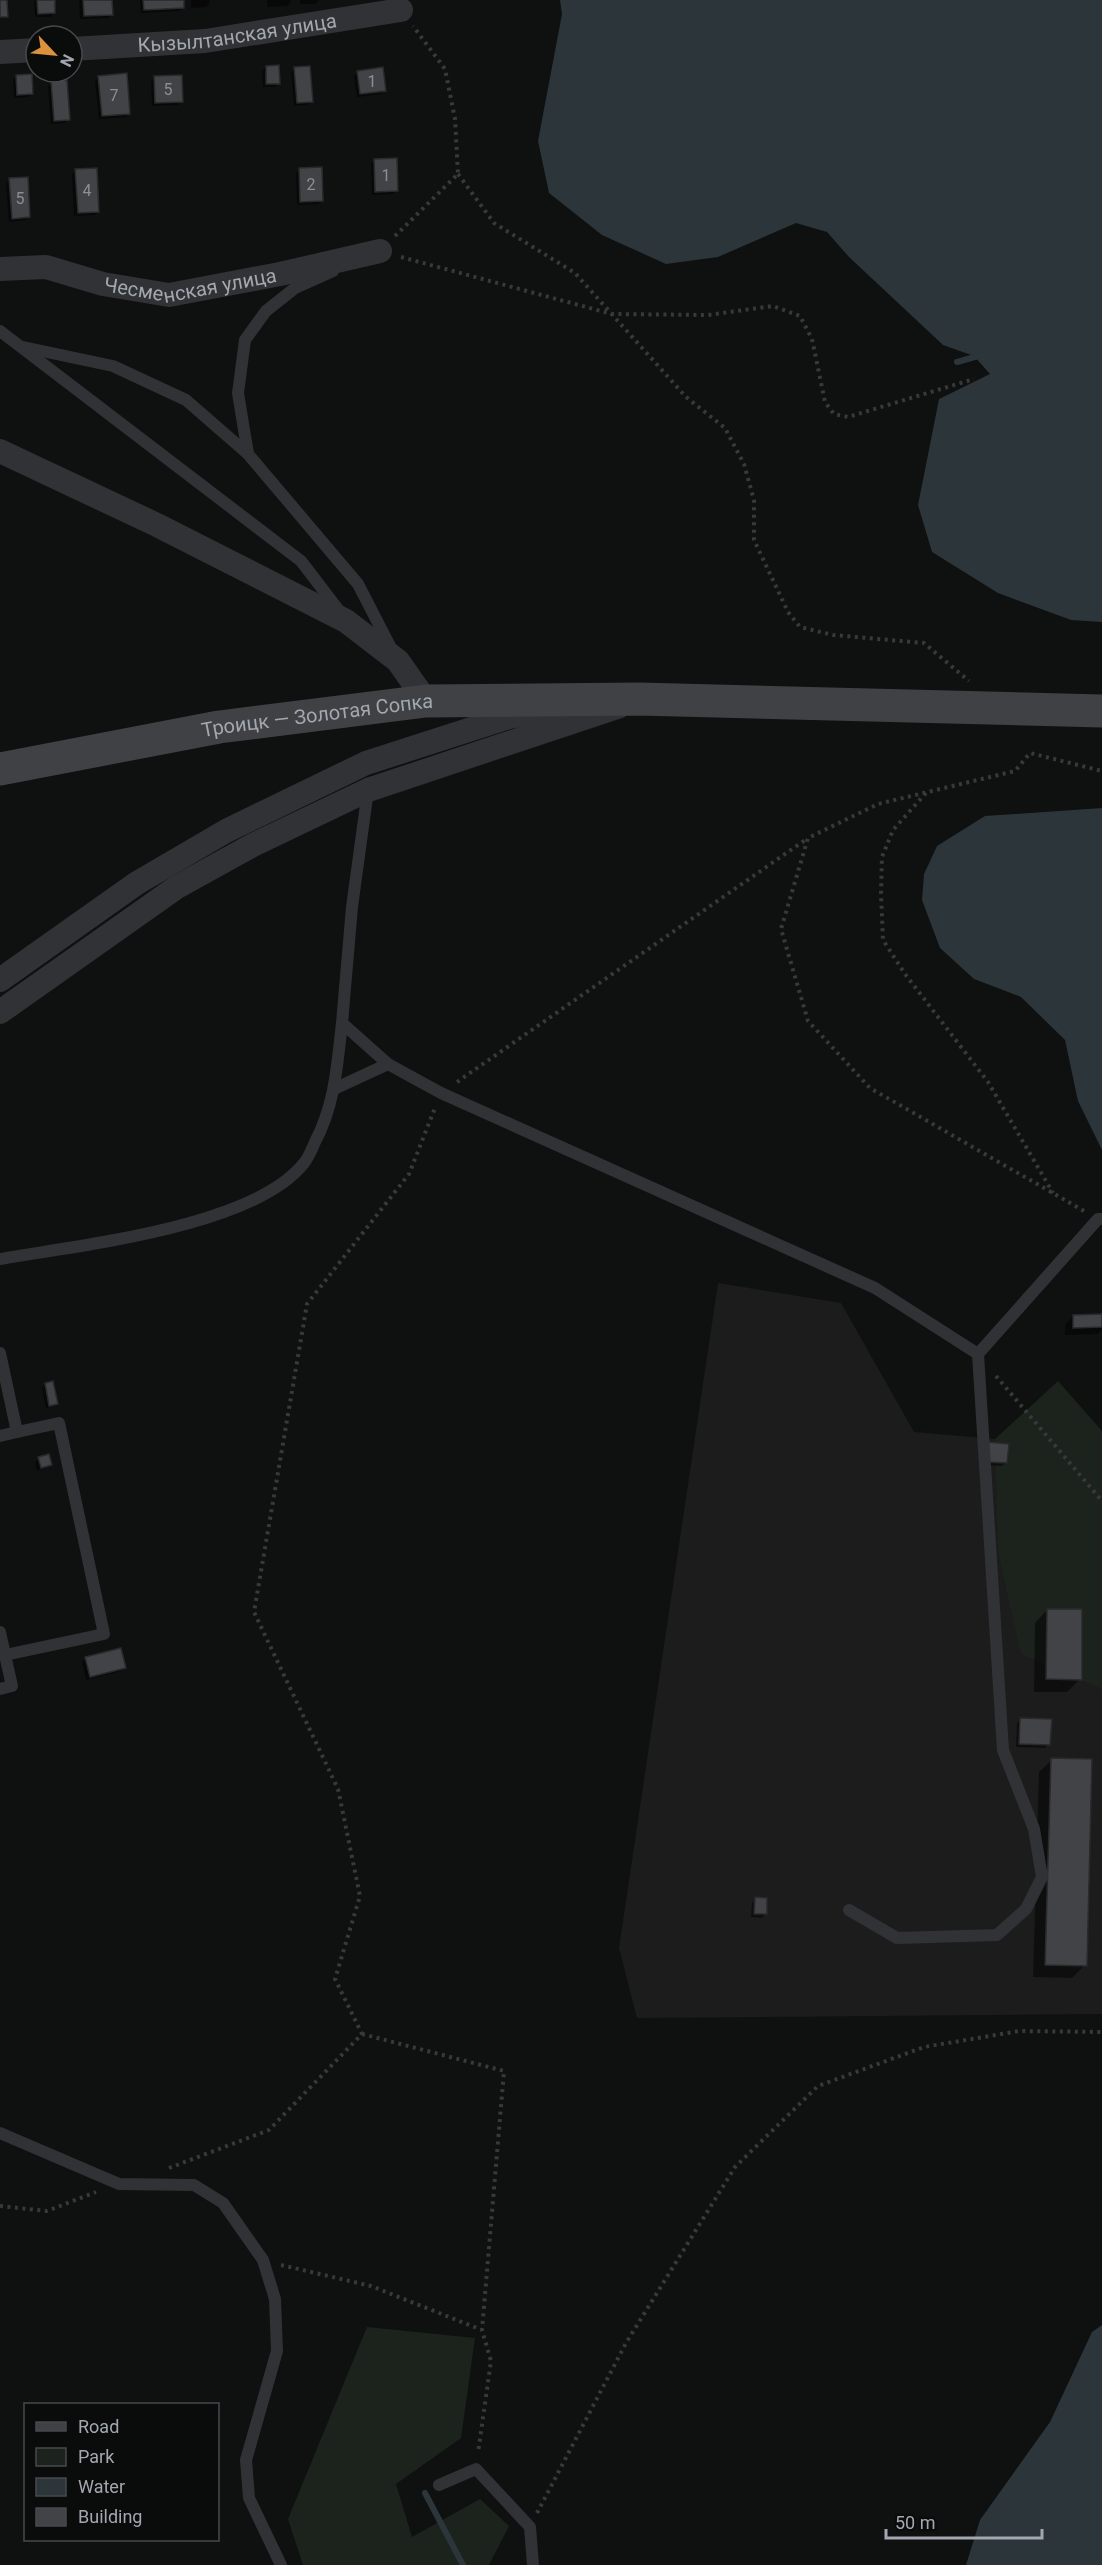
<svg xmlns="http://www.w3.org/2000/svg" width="1102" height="2565" viewBox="0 0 1102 2565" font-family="Roboto,sans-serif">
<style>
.built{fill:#1c1c1d}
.green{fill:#1c231c}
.water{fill:#2c3539}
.shadow{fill:#0007}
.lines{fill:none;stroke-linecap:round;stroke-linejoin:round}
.stream{stroke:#2c3539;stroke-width:6}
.building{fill:#414346;stroke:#2a2a2c;stroke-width:1.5}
.path{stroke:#37393c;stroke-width:4;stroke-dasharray:3 4.5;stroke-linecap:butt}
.lane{stroke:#313235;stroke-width:12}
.street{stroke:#313235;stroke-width:24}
.secondary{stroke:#3f4145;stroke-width:33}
.labels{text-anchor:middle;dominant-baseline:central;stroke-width:4.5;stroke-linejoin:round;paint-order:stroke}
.number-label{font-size:16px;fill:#8a8f96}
.street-label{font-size:20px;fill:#a2a8b0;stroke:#0a0b0b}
</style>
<rect width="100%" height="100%" fill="#0f1010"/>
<!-- built -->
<polygon class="built" points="718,1283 841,1303 914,1432 1086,1447 1102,1484 1102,2014 637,2018 619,1948"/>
<!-- green -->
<g class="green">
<polygon points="1058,1381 1102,1431 1102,1689 1021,1654 998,1552 995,1439"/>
<polygon points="367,2327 475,2338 461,2438 396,2484 412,2537 480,2499 509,2526 489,2565 303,2565 288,2519"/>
</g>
<!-- water -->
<g class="water">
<polygon points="560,0 1102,0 1102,622 1071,620 998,593 932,552 918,505 939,399 990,374 974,356 943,345 849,257 827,232 796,223 718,257 666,264 602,235 549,193 538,141 562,14"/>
<polygon points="1102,808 1102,1150 1078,1101 1065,1040 1021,997 974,979 940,948 922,900 924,874 937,846 985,816"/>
<polygon points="1102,2325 1102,2565 966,2565 980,2520 1050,2422 1092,2332"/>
</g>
<!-- shadow -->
<g class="shadow">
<polygon points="34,0 53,0 54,13 50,17 35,17"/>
<polygon points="79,0 111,0 111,14 108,18 80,19"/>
<polygon points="140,0 182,0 183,7 179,11 141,13"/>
<polygon points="191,0 209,0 210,3 206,7 191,8"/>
<polygon points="267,0 291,0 291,2 287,6 267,7"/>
<polygon points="300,0 319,0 316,4 300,4"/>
<polygon points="266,67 279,83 275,87 263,87 262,71"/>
<polygon points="295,69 311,102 307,105 294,106 291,72"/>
<polygon points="358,72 385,90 381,94 357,97 354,76"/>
<polygon points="16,76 32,94 28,97 14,98 13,80"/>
<polygon points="99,77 129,113 125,117 99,119 95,81"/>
<polygon points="154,78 181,101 178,105 152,106 151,81"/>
<polygon points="52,83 68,120 65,123 51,124 48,86"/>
<polygon points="375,160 396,191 393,194 372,195 371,164"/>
<polygon points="76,170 98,212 94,215 74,216 72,174"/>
<polygon points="300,170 321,200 318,204 297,205 296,173"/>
<polygon points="10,180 29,217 25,220 9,222 6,184"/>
<polygon points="1102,1315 1102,1330 1098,1334 1065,1335 1065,1325 1073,1316"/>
<polygon points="52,1383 56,1403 46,1409 42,1388"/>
<polygon points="1007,1445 1006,1463 1002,1466 983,1465"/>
<polygon points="39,1458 50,1464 37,1471 35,1462"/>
<polygon points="1047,1610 1080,1679 1067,1692 1034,1692 1035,1623"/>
<polygon points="86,1659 124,1667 121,1671 86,1680 82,1662"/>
<polygon points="1021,1719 1049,1744 1045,1748 1016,1747 1017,1723"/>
<polygon points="1052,1760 1085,1965 1072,1978 1033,1977 1039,1772"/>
<polygon points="756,1899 765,1914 762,1918 751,1917 752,1903"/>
</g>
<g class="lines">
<!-- stream -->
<g class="stream">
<polyline points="957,362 982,355"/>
<polyline points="425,2493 463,2565"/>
</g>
</g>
<!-- building -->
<g class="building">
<polygon points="0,0 7,0 8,17 0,17"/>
<polygon points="37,0 55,0 55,13 38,14"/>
<polygon points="83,0 112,0 113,15 84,16"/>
<polygon points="143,0 184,0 184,8 144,10"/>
<polygon points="279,65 280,84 266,84 266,66"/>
<polygon points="310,66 313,102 297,103 294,67"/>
<polygon points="383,67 386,91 360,94 357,71"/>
<polygon points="127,73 130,114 102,116 98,76"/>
<polygon points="32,74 33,94 17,95 16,75"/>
<polygon points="182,75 183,102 155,103 154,76"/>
<polygon points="67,80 70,120 54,121 51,81"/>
<polygon points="397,158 398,191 375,192 374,159"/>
<polygon points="322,167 323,201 300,202 299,168"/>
<polygon points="97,168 99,212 78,213 75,169"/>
<polygon points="28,177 30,217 12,219 9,178"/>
<polygon points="1102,1314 1102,1327 1073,1328 1073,1315"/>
<polygon points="53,1381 58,1404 49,1406 45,1383"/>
<polygon points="987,1442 1009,1444 1007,1463 986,1462"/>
<polygon points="49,1454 52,1465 41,1468 38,1457"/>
<polygon points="1047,1609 1082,1609 1082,1680 1046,1679"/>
<polygon points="121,1648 126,1668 90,1677 85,1657"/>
<polygon points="1020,1718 1052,1719 1050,1745 1019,1744"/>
<polygon points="1051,1758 1092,1759 1087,1966 1045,1965"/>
<polygon points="755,1897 767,1898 767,1914 754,1914"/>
</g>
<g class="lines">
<!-- path -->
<g class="path">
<polyline points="458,174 494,223 575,273 686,397 725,428 744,464 754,500 754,540 788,612 800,627 833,635 924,643 969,681"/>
<polyline points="395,236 458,174 455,119 445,69 413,26"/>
<polyline points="401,257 612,314 708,315 773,306 800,316 812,339 825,402 834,414 848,417 974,379"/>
<polyline points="926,793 893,830 882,857 881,894 883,940 905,974 988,1082 1053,1193"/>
<polyline points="457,1082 808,838"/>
<polyline points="1084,1211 870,1088 808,1021 781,929 808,838 878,804 1015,771 1030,753 1102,771"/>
<polyline points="996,1376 1102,1501"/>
<polyline points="362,2034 504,2071 482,2330"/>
<polyline points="169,2168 269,2130 362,2034 335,1979 360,1896 338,1789 254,1612 307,1304 409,1174 435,1108"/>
<polyline points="0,2206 47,2211 96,2192"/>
<polyline points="281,2265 371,2286 482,2330 491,2361 478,2453"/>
<polyline points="537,2513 626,2343 735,2167 818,2086 924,2047 1019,2031 1102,2032"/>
</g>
<!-- lane -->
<g class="lane">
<polyline points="0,331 301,561 340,612"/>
<polyline points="23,347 113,366 186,400 248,454 358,584 392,650"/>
<polyline points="248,454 238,393 245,340 266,311 295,288 333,271"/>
<polyline points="368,790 352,907 342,1023 388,1064 441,1093 875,1288 978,1354 1003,1750 1034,1829 1042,1877 1026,1909 997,1935 897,1938 849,1910"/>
<polyline points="334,1089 388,1064"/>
<path d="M0 1259C79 1245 254 1227 304 1163 309 1157 312 1149 315 1142 335 1104 337 1066 342 1023"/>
<polyline points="0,1353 17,1432 0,1436"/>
<polyline points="978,1354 1098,1219 1102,1219"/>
<polyline points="0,1632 5,1655 104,1634 59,1423 17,1432"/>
<polyline points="0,1689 12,1686 5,1655"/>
<polyline points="0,2133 119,2184 194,2185 223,2203 263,2260 275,2299 277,2351 246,2460 249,2498 281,2565"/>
<polyline points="439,2485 476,2469 530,2527 533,2565"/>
</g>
<!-- street -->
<g class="street">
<path id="s1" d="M72 49 205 41 401 10"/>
<polyline points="0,52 36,50"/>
<path id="s2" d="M0 269 46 267 103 284 169 295 280 274 380 251"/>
<polyline points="0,451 157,525 346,621 398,661 426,701"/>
<polyline points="0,980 137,883 226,831 366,763 509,717 542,712"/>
<polyline points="0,1012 177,887 253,845 368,790 620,706"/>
</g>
<!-- secondary -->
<path class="secondary" id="s3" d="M0 769 219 727 426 701 639 699 1102 711"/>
</g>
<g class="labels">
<!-- number labels -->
<g class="number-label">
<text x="372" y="81">1</text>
<text x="168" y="89">5</text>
<text x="114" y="95">7</text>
<text x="386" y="175">1</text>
<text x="311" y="184">2</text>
<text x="87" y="190">4</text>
<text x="20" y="198">5</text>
</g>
<!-- street labels -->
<g class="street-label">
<text stroke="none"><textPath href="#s1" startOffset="166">Кызылтанская улица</textPath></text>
<text stroke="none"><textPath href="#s2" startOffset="194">Чесменская улица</textPath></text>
<text stroke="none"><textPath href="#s3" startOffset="322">Троицк — Золотая Сопка</textPath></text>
</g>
</g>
<!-- legend -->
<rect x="24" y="2403" width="195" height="138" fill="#0a0b0b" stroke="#474a4d" stroke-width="1.5"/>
<rect x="36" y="2422" width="30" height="9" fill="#3f4145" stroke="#474a4d" stroke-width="1.5"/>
<text x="78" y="2433" font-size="18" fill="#a2a8b0">Road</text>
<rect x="36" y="2448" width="30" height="18" fill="#1c231c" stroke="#474a4d" stroke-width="1.5"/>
<text x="78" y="2463" font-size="18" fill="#a2a8b0">Park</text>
<rect x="36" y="2478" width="30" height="18" fill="#2c3539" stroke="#474a4d" stroke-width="1.5"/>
<text x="78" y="2493" font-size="18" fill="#a2a8b0">Water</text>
<rect x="36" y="2508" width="30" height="18" fill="#414346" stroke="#474a4d" stroke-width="1.5"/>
<text x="78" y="2523" font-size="18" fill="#a2a8b0">Building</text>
<!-- north arrow -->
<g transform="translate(54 54) rotate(116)"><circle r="28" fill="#0a0b0b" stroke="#474a4d" stroke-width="1.5"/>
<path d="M0-4.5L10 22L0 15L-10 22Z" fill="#dc923c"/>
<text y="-9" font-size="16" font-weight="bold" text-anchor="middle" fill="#a2a8b0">N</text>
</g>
<!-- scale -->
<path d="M886 2529v9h156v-9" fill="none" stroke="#a2a8b0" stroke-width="3"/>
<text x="895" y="2529" font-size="18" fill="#a2a8b0" stroke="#0a0b0b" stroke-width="4.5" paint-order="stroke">50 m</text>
</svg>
